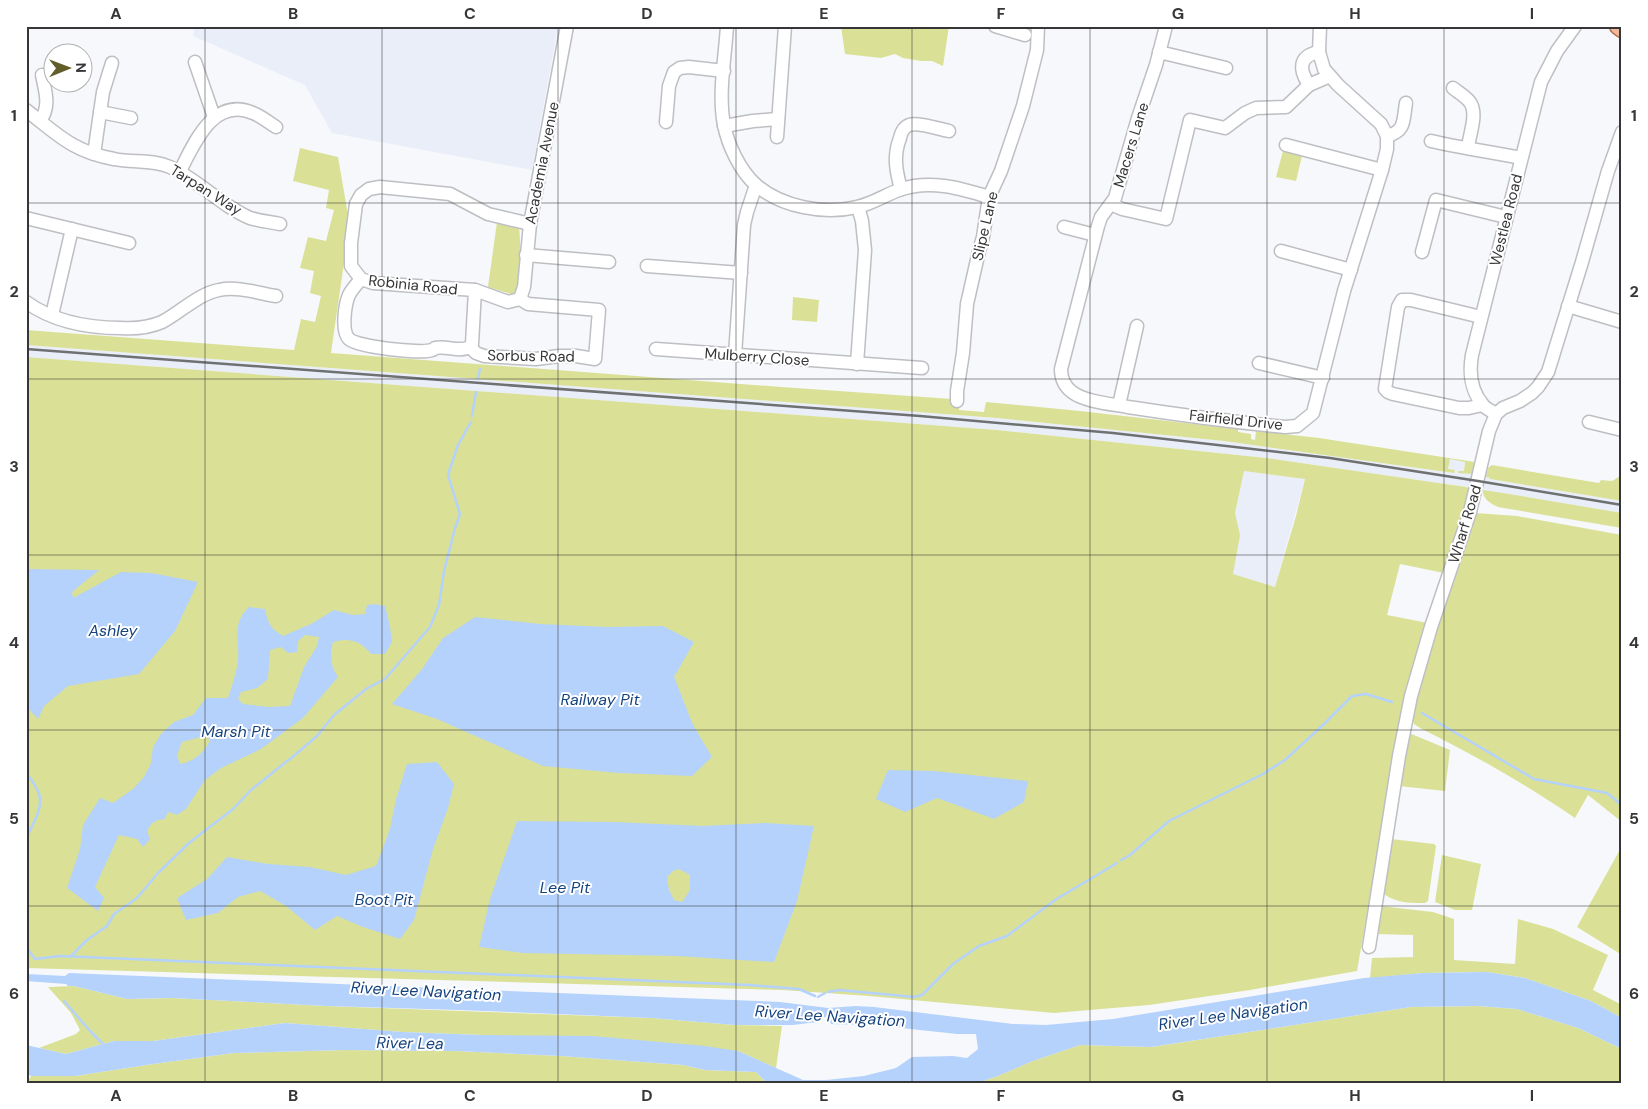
<svg xmlns="http://www.w3.org/2000/svg" width="1648" height="1109" viewBox="0 0 1648 1109" font-family="'DM Sans',sans-serif">
<style>
.built{fill:#e9eef9}
.green{fill:#dae196;fill-rule:evenodd}
.water{fill:#b4d2fb;fill-rule:evenodd}
.lines{fill:none;stroke-linecap:round;stroke-linejoin:round}
.stream{stroke:#b4d2fb;stroke-width:2.5}
.minor-casing{stroke:#bebfc3;stroke-width:15}
.major-casing{stroke:#aa6d4a;stroke-width:19}
.minor{stroke:#fff;stroke-width:12}
.major{stroke:#f1b998;stroke-width:16}
.rail{stroke:#6f7072;stroke-width:2.5}
.grid{fill:none;stroke:#363638;stroke-width:1;stroke-opacity:0.55}
.labels{text-anchor:middle;dominant-baseline:central;stroke-width:4;stroke-linejoin:round;paint-order:stroke}
.street-label{font-size:15px;fill:#363638;stroke:#fff}
.water-label{font-size:16px;font-style:italic;fill:#14437e;stroke:#fff}
.neatline{fill:none;stroke:#363638;stroke-width:2}
.grid-label{font-size:16px;text-anchor:middle;font-weight:bold;fill:#363638}
</style>
<rect width="100%" height="100%" fill="#f6f8fc"/>
<!-- built -->
<g class="built">
<polygon points="195,26 558,26 532,170 332,133 305,85 193,36"/>
<polygon points="26,345 997,418 1224,441 1454,473 1448,469 1450,459 1465,462 1464,472 1473,474 1470,489 1466,487 1266,458 997,430 26,357"/>
<polygon points="1244,471 1305,479 1275,587 1233,574 1235,513"/>
<polygon points="1486,477 1490,478 1490,479 1622,501 1622,513 1497,492 1483,490"/>
</g>
<!-- green -->
<g class="green">
<polygon points="841,26 949,26 943,66 932,61 921,61 903,58 895,54 881,58 845,54"/>
<polygon points="300,148 338,157 348,215 347,242 331,353 782,387 952,399 960,401 959,410 984,412 986,402 1080,411 1238,429 1238,432 1251,434 1251,439 1255,440 1256,431 1319,438 1475,462 1473,474 1458,473 1458,471 1464,471 1465,462 1450,459 1448,469 1455,470 1454,473 1224,441 997,418 26,345 26,330 294,350 301,319 315,322 321,296 310,293 314,271 300,268 308,237 326,241 334,210 326,208 329,190 293,181"/>
<polygon points="1283,151 1302,156 1296,181 1276,177"/>
<path d="M497 222 519 227C521 243 521 281 514 294H511L488 287Z"/>
<polygon points="793,297 819,300 817,322 792,320"/>
<path d="M26 357 997 430 1266 458 1466 487 1470 489 1467 501 1444 573 1400 564 1387 615 1428 623 1400 724 1357 971 1250 990 1149 1005 1054 1013 869 996 783 990 26 968ZM1244 471 1305 479 1296 516 1275 587 1233 574 1240 535 1235 513Z"/>
<polygon points="1492,465 1599,483 1601,480 1612,481 1622,475 1622,501 1490,479 1490,478 1486,477 1488,468"/>
<path d="M1483 490 1497 492 1622 513V528L1498 507C1491 504 1482 499 1483 490Z"/>
<path d="M1475 513 1517 516 1622 535V822L1588 795 1575 818C1526 784 1474 755 1420 728L1414 724 1412 718 1426 654Z"/>
<polygon points="1409,733 1450,750 1445,791 1399,786"/>
<path d="M1391 839 1434 844 1436 846 1428 901 1425 903C1407 903 1397 903 1382 893Z"/>
<polygon points="1622,846 1622,955 1577,927"/>
<polygon points="1442,855 1481,864 1472,910 1455,910 1435,902"/>
<polygon points="1380,906 1433,912 1454,919 1454,960 1515,964 1518,919 1553,929 1608,955 1593,990 1622,1005 1622,1018 1591,1001 1525,978 1487,972 1424,973 1370,978 1372,958 1413,957 1413,935 1376,934"/>
<polygon points="74,986 127,999 172,998 326,1006 652,1018 735,1025 782,1026 776,1068 738,1051 482,1035 403,1032 285,1023 153,1041 114,1041 66,1054 39,1048 76,1034 80,1030 71,1013 48,987"/>
<polygon points="1478,1006 1517,1009 1578,1028 1622,1049 1622,1083 977,1083 998,1076 1030,1062 1080,1045 1152,1047 1411,1007"/>
<polygon points="344,1050 456,1051 561,1056 683,1065 705,1070 756,1072 767,1083 27,1083 31,1076 75,1076 153,1064 234,1053"/>
</g>
<!-- water -->
<g class="water">
<polygon points="26,569 99,570 72,592 73,598 121,572 151,573 198,582 175,631 139,674 68,686 44,706 38,719 26,706"/>
<path d="M374 604 385 606 390 627 392 642 385 654H371C361 641 349 637 333 642 330 654 330 666 338 677L303 718 261 749 221 768 205 780 186 809 177 815 168 812 165 819C156 820 151 822 147 831L150 839 143 847 137 839 119 835 95 887 104 898 98 911 67 888 80 849 83 825 100 798 113 803 133 789 144 777 151 763 153 747 161 734 174 722 193 715 206 698H228C231 688 235 677 237 667 242 643 229 626 249 607L265 609C268 623 270 628 283 636L311 624 334 610 353 615 365 614 367 605ZM305 635 319 637 317 646 304 667 290 706 269 707 243 704 238 699 241 692 257 688 268 679 270 650 281 647 288 653 297 652 298 641ZM205 736 210 740C204 753 195 761 180 764L177 755 182 742Z"/>
<polygon points="475,617 540,624 607,627 663,626 694,642 674,677 693,725 712,757 692,776 619,773 543,766 437,719 392,704 422,669 443,638"/>
<polygon points="437,762 454,784 448,808 433,849 414,920 400,939 363,927 337,916 315,930 286,906 260,891 238,897 218,913 186,920 177,898 207,879 227,857 268,864 310,867 346,875 376,866 390,829 396,799 407,764"/>
<polygon points="888,770 934,771 1028,781 1024,802 994,819 937,798 905,812 876,799"/>
<path d="M517 821 614 822 703 826 766 823 814 826 797 901 774 962 677 956 522 953 479 947 490 899ZM679 869 690 875V890L682 902 674 900 669 890 667 877 673 871Z"/>
<polygon points="1487,972 1525,978 1591,1001 1622,1018 1622,1049 1578,1028 1517,1009 1478,1006 1411,1007 1151,1047 1080,1045 1030,1062 998,1076 977,1083 767,1083 756,1072 705,1070 683,1065 561,1056 456,1051 344,1050 234,1053 153,1064 75,1076 31,1076 26,1074 26,1045 66,1054 114,1041 153,1041 285,1023 403,1032 482,1035 593,1036 705,1046 738,1051 803,1080 826,1080 864,1076 896,1068 912,1057 953,1056 967,1058 978,1049 976,1034 957,1034 883,1026 831,1024 828,1018 821,1016 817,1022 793,1025 735,1025 652,1018 459,1010 326,1006 172,998 127,999 74,986 68,986 66,984 26,981 26,974 65,976 69,973 780,1002 828,1008 856,1006 874,1007 1013,1024 1046,1025 1113,1019 1364,978 1424,973"/>
</g>
<g class="lines">
<!-- stream -->
<g class="stream">
<polyline points="478,378 480,369"/>
<polyline points="472,416 476,392"/>
<polyline points="1422,713 1534,779 1607,793 1622,805"/>
<polyline points="289,760 317,736 334,715 366,689 385,679 430,627 439,605 444,571 455,528 460,514 448,475 458,445 471,422"/>
<path d="M26 773C50 801 39 810 26 839"/>
<polyline points="1121,860 1130,855 1169,821 1263,774 1285,760 1323,725 1352,696 1366,694 1392,702"/>
<polyline points="26,947 35,959 60,956 749,985 799,989 815,996"/>
<polyline points="71,956 87,940 107,926 114,914 137,898 158,873 189,843 233,809 251,790 287,761"/>
<polyline points="828,992 839,990 914,997 922,995 953,964 979,946 1007,936 1055,900 1117,863"/>
<polyline points="818,997 825,993"/>
<polyline points="64,1001 90,1031 104,1045"/>
</g>
<defs>
<g id="minor">
<path d="M727 26C725 59 718 93 724 125 728 145 740 171 756 185 782 207 824 215 857 207 872 204 885 195 899 190 929 179 960 188 989 197"/>
<polyline points="995,26 1025,35"/>
<path d="M1166 26 1156 65 1138 118 1115 198 1101 217 1098 226 1061 369C1061 378 1064 386 1072 392 1085 402 1112 404 1128 407 1180 415 1233 422 1285 427L1297 426 1313 413 1344 291 1382 170 1387 149V136L1381 124 1338 85 1324 69 1319 52 1320 26"/>
<polyline points="1159,52 1226,68"/>
<path d="M1319 52C1298 56 1299 70 1309 85L1330 76"/>
<polyline points="195,62 214,117"/>
<path d="M1453 88C1458 92 1465 96 1469 101 1479 112 1469 135 1468 148"/>
<path d="M26 110C57 134 73 152 114 159 133 163 152 159 170 167 199 180 221 206 250 218 260 221 270 222 280 224"/>
<polyline points="100,112 131,118"/>
<path d="M40 121C51 106 45 91 42 75"/>
<polyline points="666,122 669,86 674,72 680,68 689,67 724,71"/>
<polyline points="724,126 753,121 778,119"/>
<path d="M1387 136C1406 131 1403 120 1406 103"/>
<polyline points="777,137 785,26"/>
<path d="M1431 141C1461 148 1491 152 1521 158"/>
<polyline points="1286,145 1382,170"/>
<polyline points="94,154 103,92 112,63"/>
<path d="M180 171C194 144 213 96 253 113 261 116 268 122 276 127"/>
<path d="M901 189C896 171 893 156 900 138 901 133 904 127 909 125 918 122 939 129 949 131"/>
<polyline points="1111,204 1122,209 1166,219 1190,120 1225,128 1245,113 1256,108 1286,107 1309,85"/>
<polyline points="26,218 129,243"/>
<polyline points="1064,227 1095,235"/>
<polyline points="1281,251 1351,270"/>
<polyline points="1422,252 1436,200 1506,217"/>
<polyline points="526,255 609,262"/>
<polyline points="647,266 741,273"/>
<path d="M361 279C357 284 352 289 349 295 345 304 341 331 349 339 357 347 421 354 432 350 433 350 434 349 435 348 447 345 459 353 470 347L476 353 484 356 536 359 559 356H576L595 359 599 310 528 304 520 299"/>
<polyline points="520,299 508,302 475,290 373,283 361,279 351,266 351,243 356,204 361,195 369,189 380,187 450,194 488,214 530,224"/>
<polyline points="520,299 524,287 530,224 567,26"/>
<path d="M26 302C54 322 87 328 121 328 136 329 148 328 162 322 181 312 198 294 219 290 237 286 258 293 276 296"/>
<polyline points="1568,306 1622,322"/>
<polyline points="52,315 72,229"/>
<polyline points="1481,317 1411,300 1402,300 1398,307 1385,389 1388,392 1393,394 1459,408 1469,408 1482,405"/>
<polyline points="470,347 472,344 475,290"/>
<polyline points="656,349 922,368"/>
<polyline points="735,355 744,225 747,212 756,185"/>
<polyline points="1259,363 1323,378"/>
<polyline points="857,364 865,250 862,221 858,207"/>
<polyline points="957,401 957,391 963,353 967,304 979,251 983,237 989,197 1001,171 1023,106 1037,50 1038,26"/>
<polyline points="1119,405 1137,326"/>
<path d="M1496 414C1492 411 1486 409 1483 405 1471 391 1469 372 1472 355L1541 82 1557 51 1575 26"/>
<polyline points="1589,422 1622,430"/>
<polyline points="1369,947 1399,756 1411,696 1431,627 1470,512 1489,431 1496,414 1503,408 1520,401 1532,393 1538,387 1548,372 1582,262 1608,171 1622,132"/>
</g>
<polyline id="major" points="1618,26 1622,29"/>
</defs>
<!-- minor casing -->
<use href="#minor" class="minor-casing"/>
<!-- major casing -->
<use href="#major" class="major-casing"/>
<!-- minor -->
<use href="#minor" class="minor"/>
<!-- major -->
<use href="#major" class="major"/>
<!-- rail -->
<polyline class="rail" points="26,349 920,416 1113,433 1330,458 1478,481 1622,505"/>
</g>
<!-- grid -->
<path class="grid" d="M205 26V1083M382 26V1083M558 26V1083M736 26V1083M912 26V1083M1090 26V1083M1267 26V1083M1444 26V1083M26 203H1622M26 379H1622M26 555H1622M26 730H1622M26 906H1622"/>
<g class="labels">
<!-- street labels -->
<g class="street-label">
<text transform="translate(1131 145) rotate(-73)">Macers Lane</text>
<text transform="translate(542 163) rotate(-79)">Academia Avenue</text>
<text transform="translate(206 190) rotate(32)">Tarpan Way</text>
<text transform="translate(1506 220) rotate(-76)">Westlea Road</text>
<text transform="translate(985 226) rotate(-77)">Slipe Lane</text>
<text transform="translate(413 285) rotate(6)">Robinia Road</text>
<text transform="translate(531 356) rotate(1)">Sorbus Road</text>
<text transform="translate(757 357) rotate(4)">Mulberry Close</text>
<text transform="translate(1236 420) rotate(6)">Fairfield Drive</text>
<text transform="translate(1465 524) rotate(-73)">Wharf Road</text>
</g>
<!-- water labels -->
<g class="water-label">
<text x="113" y="630">Ashley</text>
<text x="600" y="699">Railway Pit</text>
<text x="236" y="731">Marsh Pit</text>
<text x="565" y="887">Lee Pit</text>
<text x="384" y="899">Boot Pit</text>
<text transform="translate(426 991) rotate(3)">River Lee Navigation</text>
<text transform="translate(1233 1014) rotate(-8)">River Lee Navigation</text>
<text transform="translate(830 1016) rotate(4)">River Lee Navigation</text>
<text transform="translate(410 1043) rotate(1)">River Lea</text>
</g>
</g>
<!-- border -->
<rect width="1648" height="1109" fill="none" stroke="#ffffff" stroke-width="55"/>
<!-- north arrow -->
<g transform="translate(68 68) rotate(89)"><circle r="24" fill="#ffffff" stroke="#afafaf"/>
<path d="M0-4L9 19L0 12L-9 19Z" fill="#625d29"/>
<text y="-8" font-size="14" font-weight="bold" text-anchor="middle" fill="#363638">N</text>
</g>
<rect x="28" y="28" width="1592" height="1054" class="neatline"/>
<g class="grid-label">
<text x="116" y="19">A</text>
<text x="293" y="19">B</text>
<text x="470" y="19">C</text>
<text x="647" y="19">D</text>
<text x="824" y="19">E</text>
<text x="1001" y="19">F</text>
<text x="1178" y="19">G</text>
<text x="1355" y="19">H</text>
<text x="1532" y="19">I</text>
<text x="14" y="121">1</text>
<text x="1634" y="121">1</text>
<text x="14" y="297">2</text>
<text x="1634" y="297">2</text>
<text x="14" y="472">3</text>
<text x="1634" y="472">3</text>
<text x="14" y="648">4</text>
<text x="1634" y="648">4</text>
<text x="14" y="824">5</text>
<text x="1634" y="824">5</text>
<text x="14" y="999">6</text>
<text x="1634" y="999">6</text>
<text x="116" y="1101">A</text>
<text x="293" y="1101">B</text>
<text x="470" y="1101">C</text>
<text x="647" y="1101">D</text>
<text x="824" y="1101">E</text>
<text x="1001" y="1101">F</text>
<text x="1178" y="1101">G</text>
<text x="1355" y="1101">H</text>
<text x="1532" y="1101">I</text>
</g>
</svg>
